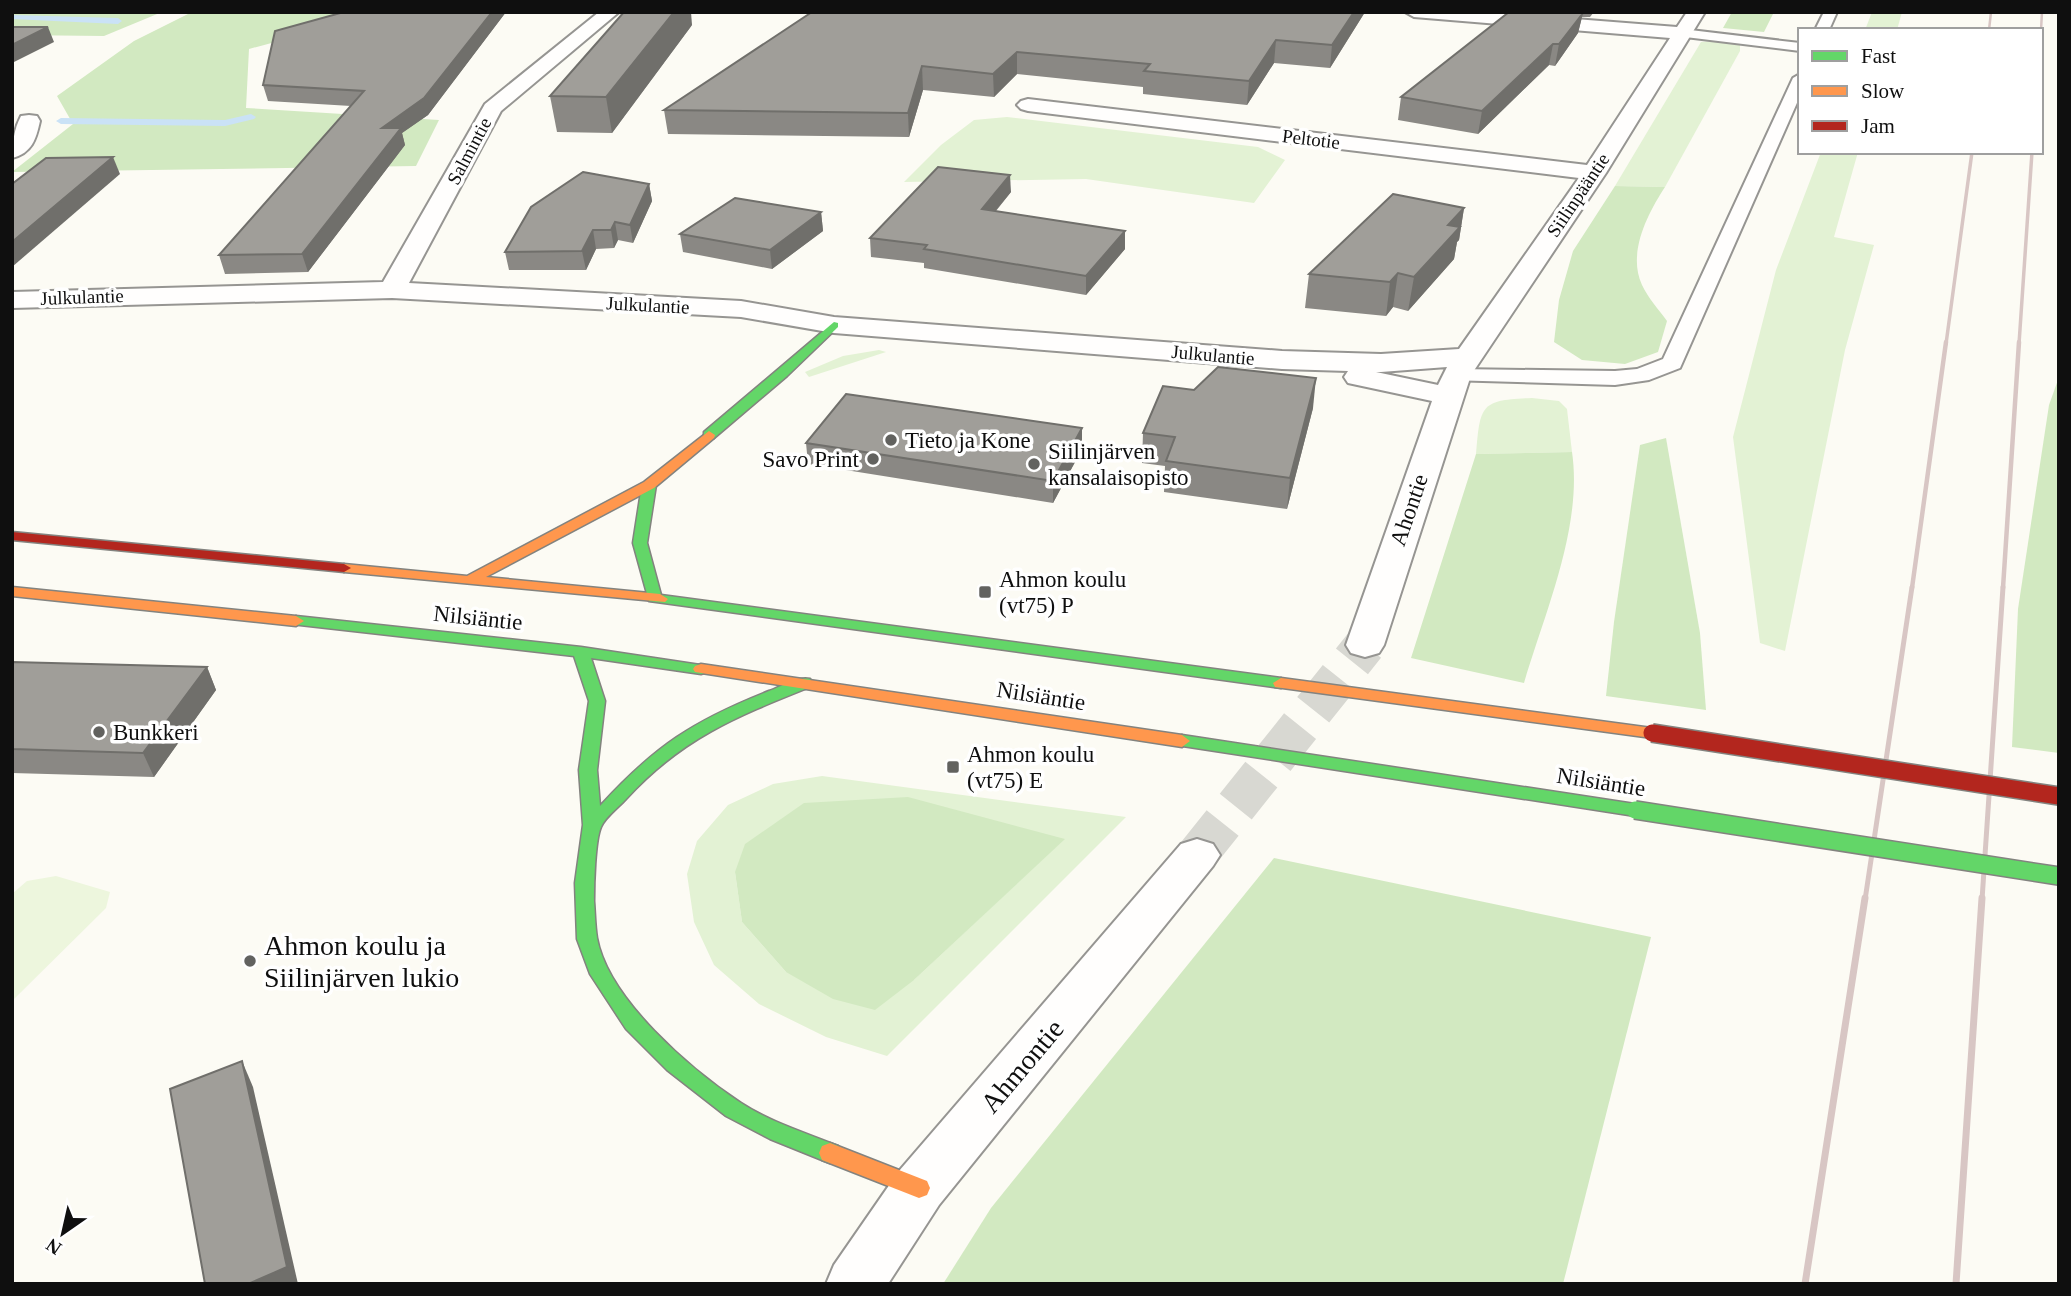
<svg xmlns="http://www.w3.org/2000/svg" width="2071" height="1296" viewBox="0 0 2071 1296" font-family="'Times New Roman',serif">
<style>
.green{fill:#e3f2d4;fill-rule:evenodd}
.forest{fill:#d2e9c1}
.pitch{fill:#edf6dd}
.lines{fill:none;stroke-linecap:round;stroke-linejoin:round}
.stream{fill:#cae2f6;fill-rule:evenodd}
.street-tunnel{stroke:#d8d8d2;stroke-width:41;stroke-dasharray:41 21;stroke-linecap:butt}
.lane-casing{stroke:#969592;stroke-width:4}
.street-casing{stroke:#969592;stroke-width:4}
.fast-casing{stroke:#83837f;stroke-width:3}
.slow-casing{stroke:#83837f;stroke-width:3}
.jam-casing{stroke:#83837f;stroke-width:3}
.lane{fill:#fffefd;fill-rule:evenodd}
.street{fill:#fffefd;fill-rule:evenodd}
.fast{fill:#63d668;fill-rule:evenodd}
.slow{fill:#ff974d;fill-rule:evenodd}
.jam{fill:#b3261e;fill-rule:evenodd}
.rail-far4{stroke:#d8c6c4;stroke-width:2.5}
.rail-far3{stroke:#d8c6c4;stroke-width:3.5}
.rail-far2{stroke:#d8c6c4;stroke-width:4.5}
.rail-far1{stroke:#d8c6c4;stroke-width:5}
.rail{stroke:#d8c6c4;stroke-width:7}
.fast-bridge-casing{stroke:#83837f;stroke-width:20;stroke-linecap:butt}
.jam-bridge-casing{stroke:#83837f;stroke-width:20;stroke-linecap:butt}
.fast-bridge{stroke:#63d668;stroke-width:17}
.jam-bridge{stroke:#b3261e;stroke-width:17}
.wall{fill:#8a8884}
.shaded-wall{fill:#706f6b}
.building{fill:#a09e99;stroke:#706f6b;stroke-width:2}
.poi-dot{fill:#62625f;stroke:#fff;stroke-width:2.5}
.labels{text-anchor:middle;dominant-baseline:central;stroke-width:7;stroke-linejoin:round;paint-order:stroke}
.far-street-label{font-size:19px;fill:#0f0f0f;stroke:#fff}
.poi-label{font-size:23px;fill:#0f0f0f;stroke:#fff;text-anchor:start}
.street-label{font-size:23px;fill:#0f0f0f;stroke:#fff}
.near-poi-label{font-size:28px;fill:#0f0f0f;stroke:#fff;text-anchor:start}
.near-street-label{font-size:28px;fill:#0f0f0f;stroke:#fff}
</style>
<rect width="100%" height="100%" fill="#fcfbf4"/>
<!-- green -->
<g class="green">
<polygon points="1872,12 1902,12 1897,30 1865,30"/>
<polygon points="1715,41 1740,43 1740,51 1665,187 1615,186 1701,42"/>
<polygon points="1007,117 1258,147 1285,160 1254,203 1086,179 904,182 941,145 974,120"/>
<polygon points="1821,152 1858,152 1834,237 1874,245 1845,350 1785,651 1760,643 1733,437 1776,270"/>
<polygon points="879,350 886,352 809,377 805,372 843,356"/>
<path d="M1532 398 1559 401 1567 409 1572 452 1476 454C1480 404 1481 400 1532 398Z"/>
<path d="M822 776 1126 817 887 1056 826 1037 759 1004 714 965 694 922 687 874 697 841 728 805 773 784ZM1064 839 914 980 786 972 742 922 735 872Z"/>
</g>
<!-- forest -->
<g class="forest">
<polygon points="12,12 162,12 104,36 12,35"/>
<polygon points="192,12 386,12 249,49 246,108 439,120 416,166 12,172 73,124 57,96 134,41"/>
<polygon points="1732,12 1774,12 1764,32 1723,28"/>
<path d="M1615 186 1665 187C1648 213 1627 253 1642 285 1648 298 1659 310 1667 321L1658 352 1625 364 1582 360 1554 342 1559 300 1573 251Z"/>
<polygon points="2059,377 2059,753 2012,747 2018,609 2049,405"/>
<polygon points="1666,438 1700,633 1706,710 1606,696 1614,622 1640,445"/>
<path d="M1572 452C1583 526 1545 612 1524 683L1411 658 1476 454Z"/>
<polygon points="908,797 1065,839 914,980 875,1010 833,999 786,972 742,922 735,872 745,844 804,803"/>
<polygon points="1274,858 1651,937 1563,1284 943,1284 991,1208"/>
</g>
<!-- pitch -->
<polygon class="pitch" points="56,876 110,892 106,908 12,1001 12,894 27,881"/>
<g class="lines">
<!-- stream -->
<g class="stream">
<polygon points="12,15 118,18 122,21 118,24 12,19"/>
<polygon points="251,114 256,117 254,119 225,126 61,124 56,121 61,118 225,120"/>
</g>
<!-- street-tunnel -->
<polyline class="street-tunnel" points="1197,855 1365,645"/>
<defs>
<g id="lane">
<polygon points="1824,12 1837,12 1829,30 1815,30"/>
<polygon points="1682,29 1800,43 1800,51 1677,36 1675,33"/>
<polygon points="1800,74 1800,96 1680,368 1649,380 1615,385 1448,380 1445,375 1448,370 1456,369 1615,371 1637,369 1663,359 1793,78"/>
</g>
<g id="street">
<path d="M599 12H619L501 111 409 283 741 301 834 317 1282 351 1381 354 1459 349 1579 178 1028 111 1021 109 1017 105 1021 101 1028 99 1587 165 1670 38 1414 17 1405 12H1487L1677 27 1687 12H1705L1606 173 1471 375 1384 645 1379 653 1365 657 1351 653 1346 645 1432 401 1348 383 1344 377 1348 371 1282 369 834 333 741 317 392 298 12 308V292L383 282 485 104ZM1447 367 1438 385 1376 372H1381Z"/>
<path d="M29 115 37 116 40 121C36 139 32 153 12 158 12 144 14 129 21 116Z"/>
<polygon points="1197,839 1213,844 1220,855 1213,866 939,1205 888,1284 826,1284 834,1265 899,1171 1181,844"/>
</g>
<g id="fast">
<polygon points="834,322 838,323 838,327 787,376 714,438 704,438 704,432"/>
<polygon points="649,481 656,485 647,543 661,595 1281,678 1289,683 1281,688 649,601 633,543 642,485"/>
<path d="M296 616 581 647 707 666 709 669 707 672 701 674 591 658 605 701 597 770 600 806C655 746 693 721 769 691 781 687 797 676 810 679L812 683 810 687C735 717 682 738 626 799 619 807 605 817 601 827 595 840 594 886 594 901 595 913 595 926 597 938 608 999 691 1070 741 1103 770 1122 806 1133 838 1146L841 1153 838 1160 830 1163 822 1160 770 1139 726 1116 667 1070 626 1029 590 974 577 939 575 883 583 825 579 770 589 701 574 656 291 624 288 621Z"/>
<polygon points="1182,735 1635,804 1641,806 1644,810 1641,814 1635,816 1176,745 1174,741 1176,737"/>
</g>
<g id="slow">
<polygon points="709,431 715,435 714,438 654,488 486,577 660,594 668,599 665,602 344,572 337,568 344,564 467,576 644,482"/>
<polygon points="12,587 296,616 304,621 296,626 12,596"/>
<polygon points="701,664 1182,735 1190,741 1182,747 695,672 693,669 695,666"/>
<polygon points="1281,678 1652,728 1660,733 1652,738 1275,687 1273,683"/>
<polygon points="830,1143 927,1181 930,1188 927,1195 919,1198 822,1160 819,1153 822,1146"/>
</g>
<polygon id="jam" points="12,532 344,564 351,568 344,572 12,540"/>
</defs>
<!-- lane casing -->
<use href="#lane" class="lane-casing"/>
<!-- street casing -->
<use href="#street" class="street-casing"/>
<!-- fast casing -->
<use href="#fast" class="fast-casing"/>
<!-- slow casing -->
<use href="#slow" class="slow-casing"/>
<!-- jam casing -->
<use href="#jam" class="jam-casing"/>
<!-- lane -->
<use href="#lane" class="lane"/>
<!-- street -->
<use href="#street" class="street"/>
<!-- fast -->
<use href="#fast" class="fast"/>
<!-- slow -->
<use href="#slow" class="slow"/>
<!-- jam -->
<use href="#jam" class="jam"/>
<!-- rail-far4 -->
<g class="rail-far4">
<polyline points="1989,30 1991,12"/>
<polyline points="2041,30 2042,12"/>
</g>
<!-- rail-far3 -->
<g class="rail-far3">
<polyline points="1946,344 1972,152"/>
<polyline points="2019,344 2032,152"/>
</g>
<!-- rail-far2 -->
<g class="rail-far2">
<polyline points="1912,588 1946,342"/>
<polyline points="2003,588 2019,342"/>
</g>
<!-- rail-far1 -->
<g class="rail-far1">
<polyline points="1865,900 1912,587"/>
<polyline points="1982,900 2003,587"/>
</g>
<!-- rail -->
<g class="rail">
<polyline points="1805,1284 1865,898"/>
<polyline points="1956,1284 1982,898"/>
</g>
<defs>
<polyline id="fast-bridge" points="1635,810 2059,876"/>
<polyline id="jam-bridge" points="1652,733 2059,796"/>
</defs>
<!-- fast-bridge casing -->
<use href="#fast-bridge" class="fast-bridge-casing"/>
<!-- jam-bridge casing -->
<use href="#jam-bridge" class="jam-bridge-casing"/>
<!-- fast-bridge -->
<use href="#fast-bridge" class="fast-bridge"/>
<!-- jam-bridge -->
<use href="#jam-bridge" class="jam-bridge"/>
</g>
<!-- wall -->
<g class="wall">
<polygon points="344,12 506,12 428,115 402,133 405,145 308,272 225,274 219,255 351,106 268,101 263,85"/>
<polygon points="812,12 1365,12 1330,68 1274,63 1247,105 1143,94 1143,87 1017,74 994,97 923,90 909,137 668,134 664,110"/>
<polygon points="1509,12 1594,12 1590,17 1582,17 1578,33 1555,66 1549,65 1478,134 1398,120 1401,97"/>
<polygon points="692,25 612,133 557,132 550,96"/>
<polygon points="649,184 652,201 633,243 618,240 614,248 596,249 586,270 509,270 505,252"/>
<polygon points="1011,192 996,211 1125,249 1086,295 924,268 924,263 871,257 870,238"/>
<polygon points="1464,208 1459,240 1457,242 1454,259 1408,311 1393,307 1386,316 1305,308 1309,274"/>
<polygon points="821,212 823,231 772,269 683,252 680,234"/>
<polygon points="1313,408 1287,509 1164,492 1165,466 1142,463 1143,433"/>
<polygon points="1082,428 1082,449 1053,503 808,464 806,443"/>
<polygon points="12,662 207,667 216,690 154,777 12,773"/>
</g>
<!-- shaded-wall -->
<g class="shaded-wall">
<polygon points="492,12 506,12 428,115 402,133 405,145 308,272 302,254 382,128"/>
<polygon points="674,12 691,12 692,25 612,133 606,97"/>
<polygon points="1354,12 1365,12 1330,68 1332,45"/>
<polygon points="1583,13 1578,33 1555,66 1559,44"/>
<polygon points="48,27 54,42 12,63 12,45"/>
<polygon points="1276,40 1274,63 1247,105 1249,81"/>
<polygon points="1553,44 1549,65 1478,134 1482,111"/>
<polygon points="1017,52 1017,74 994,97 993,74"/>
<polygon points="922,66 923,90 909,137 908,113"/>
<polygon points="113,157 120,174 12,267 12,242"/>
<polygon points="1010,175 1011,192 982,227 982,209"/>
<polygon points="649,184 652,201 633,243 630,225"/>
<polygon points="1464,208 1459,240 1457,242 1454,259 1408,311 1414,277 1448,225"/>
<polygon points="821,212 823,231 772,269 770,250"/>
<polygon points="615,222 618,240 614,248 611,230"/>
<polygon points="593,230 596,249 586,270 582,251"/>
<polygon points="1125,231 1125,249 1086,295 1086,276"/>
<polygon points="1398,273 1393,307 1386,316 1390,282"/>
<polygon points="1316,378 1313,408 1287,509 1290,478"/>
<polygon points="1082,428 1082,449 1053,503 1053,481"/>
<polygon points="207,667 216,690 154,777 143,753"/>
<polygon points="242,1061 253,1087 298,1284 248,1284"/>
</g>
<!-- building -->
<g class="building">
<polygon points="344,12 492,12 424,98 382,128 401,128 302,254 219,255 364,91 263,85 275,31"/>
<polygon points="624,12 674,12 606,97 550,96"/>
<polygon points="812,12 1354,12 1332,45 1276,40 1249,81 1144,71 1150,64 1017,52 993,74 922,66 908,113 664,110"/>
<polygon points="1509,12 1583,13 1559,44 1553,44 1482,111 1401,97"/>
<polygon points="12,27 48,27 12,45"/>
<polygon points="113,157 12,242 12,184 46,158"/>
<polygon points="938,167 1010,175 982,209 1125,231 1086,276 924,249 927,245 870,238"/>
<polygon points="583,172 649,184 630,225 615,222 611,230 593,230 582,251 505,252 531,207"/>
<polygon points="1393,194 1464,208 1448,225 1460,227 1414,277 1398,273 1390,282 1309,274"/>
<polygon points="735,198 821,212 770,250 680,234"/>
<polygon points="1218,367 1316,378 1290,478 1166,461 1175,437 1143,433 1163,386 1194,390"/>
<polygon points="846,394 1082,428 1053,481 806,443"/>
<polygon points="12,662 207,667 143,753 12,749"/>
<polygon points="242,1061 287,1267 248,1284 205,1284 170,1089"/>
</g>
<!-- markers -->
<g class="poi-dot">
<circle cx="891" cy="440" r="7"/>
<circle cx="873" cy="459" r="7"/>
<circle cx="1034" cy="464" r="7"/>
<rect x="978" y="585" width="14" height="14" rx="3.5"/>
<circle cx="99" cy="732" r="7"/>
<rect x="946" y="760" width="14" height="14" rx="3.5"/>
<circle cx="250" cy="961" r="7"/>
</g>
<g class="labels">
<!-- far-street labels -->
<g class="far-street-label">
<text transform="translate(1311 139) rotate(7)">Peltotie</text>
<text transform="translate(469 151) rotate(-62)">Salmintie</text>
<text transform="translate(1578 195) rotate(-56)">Siilinpääntie</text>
<text transform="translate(82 297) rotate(-2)">Julkulantie</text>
<text transform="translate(648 305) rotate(3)">Julkulantie</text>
<text transform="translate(1213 355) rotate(5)">Julkulantie</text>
</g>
<!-- poi labels -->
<g class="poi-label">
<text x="905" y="440">Tieto ja Kone</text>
<text x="1048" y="451">Siilinjärven<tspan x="1048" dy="26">kansalaisopisto</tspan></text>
<text x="859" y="459" text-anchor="end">Savo Print</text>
<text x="999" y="579">Ahmon koulu<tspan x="999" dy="26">(vt75) P</tspan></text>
<text x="113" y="732">Bunkkeri</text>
<text x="967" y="754">Ahmon koulu<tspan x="967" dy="26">(vt75) E</tspan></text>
</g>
<!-- street labels -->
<g class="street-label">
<text transform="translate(1409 510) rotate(-71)">Ahontie</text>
<text transform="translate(478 618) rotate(6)">Nilsiäntie</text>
<text transform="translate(1041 696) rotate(9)">Nilsiäntie</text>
<text transform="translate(1601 782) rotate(9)">Nilsiäntie</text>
</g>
<!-- near-poi labels -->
<g class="near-poi-label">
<text x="264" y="945">Ahmon koulu ja<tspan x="264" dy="32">Siilinjärven lukio</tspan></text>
</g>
<!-- near-street labels -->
<g class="near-street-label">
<text transform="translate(1022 1066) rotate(-50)">Ahmontie</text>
</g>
</g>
<!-- border -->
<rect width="2071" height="1296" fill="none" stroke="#0f0f0f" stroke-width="28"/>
<!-- legend -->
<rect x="1798" y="28" width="245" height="126" fill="#ffffff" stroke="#9f9f9f" stroke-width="2"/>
<rect x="1812" y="51" width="35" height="10" fill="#63d668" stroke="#9f9f9f" stroke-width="2"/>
<text x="1861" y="63" font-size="21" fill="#0f0f0f">Fast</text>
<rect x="1812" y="86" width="35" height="10" fill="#ff974d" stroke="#9f9f9f" stroke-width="2"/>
<text x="1861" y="98" font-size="21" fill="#0f0f0f">Slow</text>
<rect x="1812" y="121" width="35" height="10" fill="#b3261e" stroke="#9f9f9f" stroke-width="2"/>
<text x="1861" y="133" font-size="21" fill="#0f0f0f">Jam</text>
<!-- north arrow -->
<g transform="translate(63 1233) rotate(214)" stroke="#ffffff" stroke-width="5" paint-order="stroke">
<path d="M0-5L12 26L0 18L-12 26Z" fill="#0f0f0f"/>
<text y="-10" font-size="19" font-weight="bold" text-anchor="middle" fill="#0f0f0f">N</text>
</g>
</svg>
